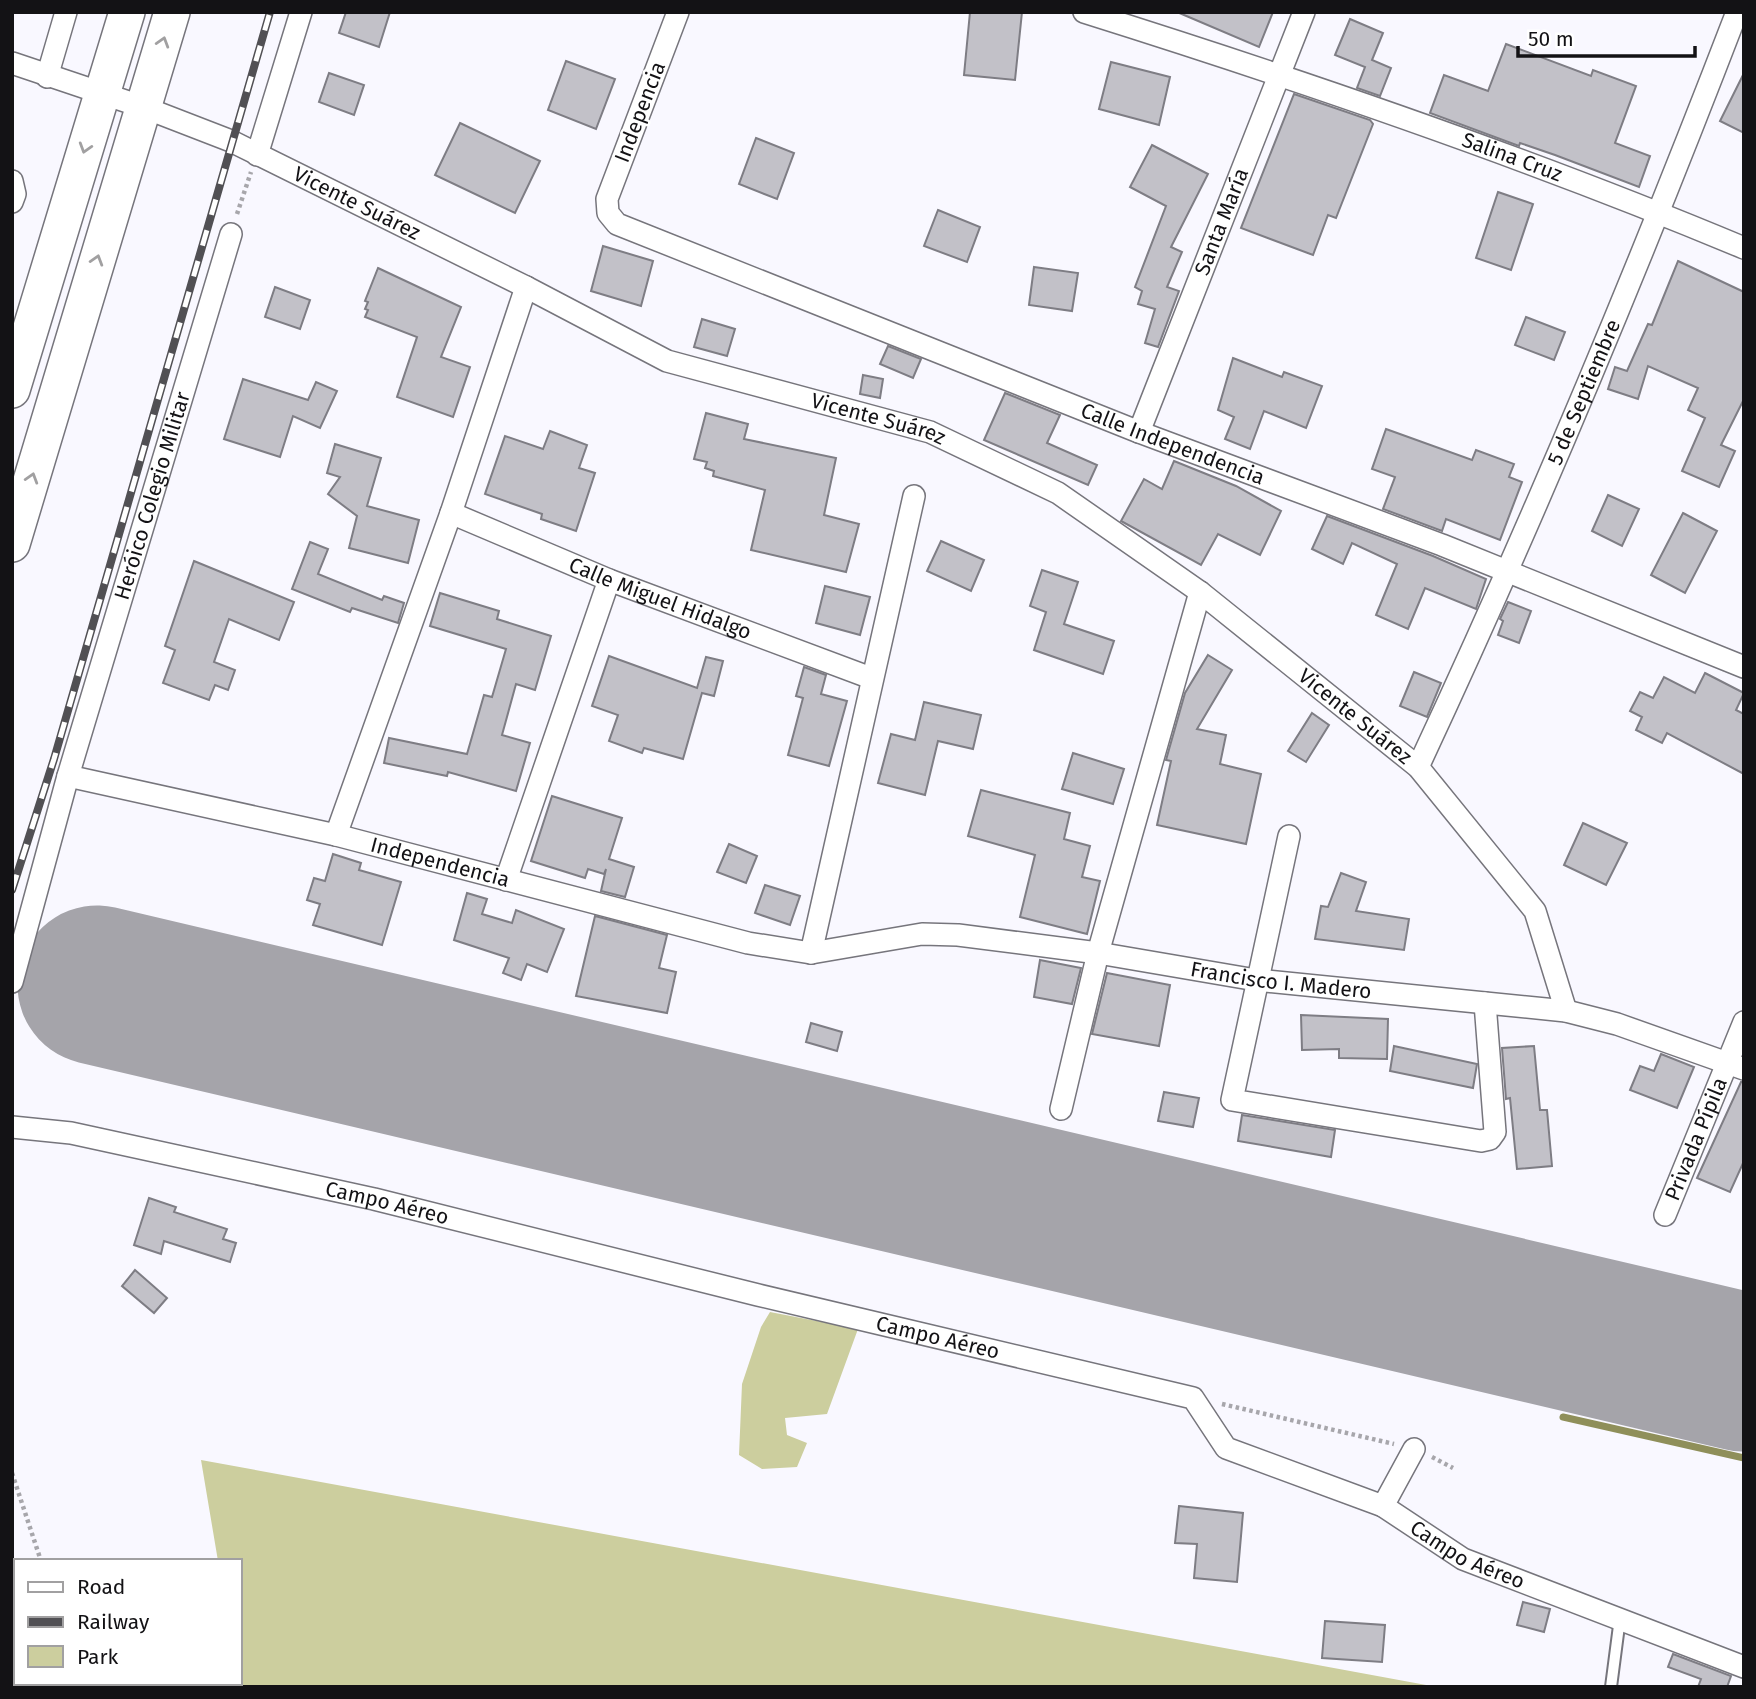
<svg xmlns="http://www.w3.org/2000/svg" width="1756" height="1699" viewBox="0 0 1756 1699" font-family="'Fira Sans',sans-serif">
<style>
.green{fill:#ccce9e}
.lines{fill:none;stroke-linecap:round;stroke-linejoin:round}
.stream{stroke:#8f8f5a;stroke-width:7}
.runway{stroke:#a5a4aa;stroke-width:159}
.building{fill:#c2c1c8;stroke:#7e7d84;stroke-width:2}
.service-casing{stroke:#76757c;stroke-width:14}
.minor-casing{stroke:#76757c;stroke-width:24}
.primary-casing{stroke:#76757c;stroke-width:38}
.path{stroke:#a7a6ab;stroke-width:4.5;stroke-dasharray:3.5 3.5;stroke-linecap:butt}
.service{stroke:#fff;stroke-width:10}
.minor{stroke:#fff;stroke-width:21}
.primary{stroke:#fff;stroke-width:35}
.rail-casing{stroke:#515054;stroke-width:8}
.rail{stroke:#fff;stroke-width:5;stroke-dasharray:16;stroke-linecap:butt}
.oneway{stroke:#a1a0a1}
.labels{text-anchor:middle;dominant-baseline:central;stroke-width:5;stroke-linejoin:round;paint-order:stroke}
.street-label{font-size:21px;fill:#131215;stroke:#fff}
</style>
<rect width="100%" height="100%" fill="#f9f8ff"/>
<!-- green -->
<g class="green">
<polygon points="770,1312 858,1329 827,1414 785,1418 787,1435 807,1443 797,1467 762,1469 739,1455 742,1384 761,1327"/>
<polygon points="201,1460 1437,1687 239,1687 240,1561 218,1561"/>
</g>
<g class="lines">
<!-- stream -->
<polyline class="stream" points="1563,1417 1744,1458"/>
<!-- runway -->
<polyline class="runway" points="97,985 1744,1372"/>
</g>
<!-- building -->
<g class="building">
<polygon points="346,12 390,12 379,47 339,33"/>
<polygon points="970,12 1022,12 1015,80 964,75"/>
<polygon points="1177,12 1273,12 1259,47"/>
<polygon points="1350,19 1383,33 1372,60 1391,68 1380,96 1357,88 1365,67 1335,55"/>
<polygon points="1506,44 1591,76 1593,70 1636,86 1615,143 1650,156 1639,187 1555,155 1520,143 1519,146 1430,113 1444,75 1488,91"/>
<polygon points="566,61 615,79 596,129 548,110"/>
<polygon points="1111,62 1170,77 1159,125 1099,109"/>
<polygon points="329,73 364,85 354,115 319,102"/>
<polygon points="1744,73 1744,133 1720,121"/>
<polygon points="1294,94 1370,120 1373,124 1336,218 1328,215 1313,255 1241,228"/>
<polygon points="460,123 540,161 515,213 435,175"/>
<polygon points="756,138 794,153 777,199 739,184"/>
<polygon points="1152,145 1208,174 1171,247 1182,252 1167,287 1179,291 1158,347 1145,343 1155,309 1138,304 1142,291 1135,287 1166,206 1130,187"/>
<polygon points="1498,192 1533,204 1511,270 1476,258"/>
<polygon points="938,210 980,227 967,262 924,246"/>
<polygon points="603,246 653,261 641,306 591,291"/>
<polygon points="1678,261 1744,292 1744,399 1721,445 1735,451 1719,487 1682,471 1705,418 1688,410 1698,388 1648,366 1638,399 1608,389 1615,367 1627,371 1648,324 1652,325"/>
<polygon points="1034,267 1078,273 1072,311 1029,305"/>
<polygon points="378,268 461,307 441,357 470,367 453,417 397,397 417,337 365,317 368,310 365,309 368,302 365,301"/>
<polygon points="275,287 310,300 300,329 265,317"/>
<polygon points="1526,317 1565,332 1554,360 1515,345"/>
<polygon points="702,319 735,329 727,356 694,347"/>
<polygon points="888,346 921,359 913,378 880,364"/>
<polygon points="1233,358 1282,377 1284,372 1322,386 1306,428 1264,411 1250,449 1225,439 1234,417 1218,410"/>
<polygon points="863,375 883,379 880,398 860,394"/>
<polygon points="243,379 308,400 316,382 337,391 320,428 293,416 280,457 224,439"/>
<polygon points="1005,393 1060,415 1047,443 1097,465 1088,485 984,440"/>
<polygon points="706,413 748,424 744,439 836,458 824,515 859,524 846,572 751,550 765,490 713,476 714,471 705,468 707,462 694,459"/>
<polygon points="1386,429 1472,460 1476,450 1514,464 1509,477 1522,482 1500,540 1446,519 1442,531 1383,509 1395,477 1372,469"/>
<polygon points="550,431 587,445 579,468 595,473 576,531 541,519 542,514 485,494 505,436 543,449"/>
<polygon points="335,444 381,458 367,506 419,520 408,563 349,548 357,516 328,494 340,477 327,473"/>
<polygon points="1174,461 1236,486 1281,511 1260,555 1218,534 1201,565 1121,521 1144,479 1162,489"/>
<polygon points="1608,495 1639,509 1622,546 1592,531"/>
<polygon points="1683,513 1717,531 1685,593 1651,575"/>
<polygon points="1327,516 1433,556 1486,579 1476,609 1425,588 1408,629 1376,615 1397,564 1352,543 1343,564 1312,549"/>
<polygon points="941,541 984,560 971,591 927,571"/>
<polygon points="310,542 328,549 318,574 382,600 384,596 404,603 398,623 352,608 350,612 292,589"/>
<polygon points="194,561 294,602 279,640 229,619 214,662 235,670 228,690 215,685 209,700 163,683 175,650 165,646"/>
<polygon points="1042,570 1078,582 1064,624 1114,641 1103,674 1034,650 1046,612 1030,606"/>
<polygon points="825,586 870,597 860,635 816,623"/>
<polygon points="440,593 499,611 497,619 551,636 535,690 516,684 502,735 530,743 516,791 448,772 447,776 384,763 389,738 467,754 484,695 492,697 506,649 430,626"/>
<polygon points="1508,602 1531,611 1519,643 1498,635 1503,621 1500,619"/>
<polygon points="1208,655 1232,670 1197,729 1226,735 1220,764 1261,774 1246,844 1157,825 1171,761 1166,760 1185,693"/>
<polygon points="609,656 697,688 706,657 723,661 714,696 702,693 683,759 644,748 642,753 609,741 618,715 592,706"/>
<polygon points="804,667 826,675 821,694 847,701 829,766 788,755 803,698 796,696"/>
<polygon points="1414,672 1441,683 1427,717 1400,706"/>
<polygon points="1705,673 1744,693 1736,710 1744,714 1744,774 1667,733 1662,743 1636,730 1642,717 1630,711 1640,692 1653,698 1664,677 1695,693"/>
<polygon points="924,702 981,715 973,749 938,741 925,795 878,783 891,734 915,740"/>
<polygon points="1312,713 1329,725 1306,762 1288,751"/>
<polygon points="1073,753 1124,769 1113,804 1062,789"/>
<polygon points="981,790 1070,813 1064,839 1090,846 1082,877 1100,881 1087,934 1020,917 1035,855 968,836"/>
<polygon points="552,796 622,818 609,859 634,867 625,897 601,891 606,869 604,874 588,869 585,878 531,861"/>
<polygon points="1583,823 1627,843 1606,885 1564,865"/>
<polygon points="729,844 757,856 746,883 717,872"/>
<polygon points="333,854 361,863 359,870 401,882 382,945 313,925 320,904 307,900 314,878 325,881"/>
<polygon points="1341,873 1366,882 1356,911 1409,919 1404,950 1315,939 1321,906 1328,907"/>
<polygon points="765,885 800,896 790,925 755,913"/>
<polygon points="467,893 487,899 482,914 512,923 516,910 564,929 547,972 527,964 521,980 503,973 509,958 454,940"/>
<polygon points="595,916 667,935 659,968 676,972 667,1013 576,996"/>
<polygon points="1040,960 1081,968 1072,1004 1034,997"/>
<polygon points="1107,973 1170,985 1159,1046 1092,1034"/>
<polygon points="1301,1015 1388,1019 1387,1059 1339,1058 1339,1049 1302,1050"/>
<polygon points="811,1023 842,1032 837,1051 806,1042"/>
<polygon points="1394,1046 1477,1064 1473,1088 1390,1071"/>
<polygon points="1534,1046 1540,1110 1547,1110 1552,1166 1517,1169 1510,1098 1506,1099 1502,1048"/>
<polygon points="1661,1054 1694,1067 1677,1108 1630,1090 1640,1066 1654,1071"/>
<polygon points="1741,1082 1744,1082 1744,1161 1730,1192 1697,1178"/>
<polygon points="1164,1092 1199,1098 1193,1127 1158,1121"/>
<polygon points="1242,1115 1335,1130 1331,1157 1238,1141"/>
<polygon points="149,1198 176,1207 174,1212 227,1229 223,1239 236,1243 230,1262 164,1241 161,1254 134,1245"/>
<polygon points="135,1270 167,1298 154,1313 122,1286"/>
<polygon points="1179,1506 1243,1513 1237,1582 1194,1578 1197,1544 1175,1543"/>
<polygon points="1523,1602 1550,1609 1544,1632 1517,1625"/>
<polygon points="1325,1621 1385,1625 1382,1662 1322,1658"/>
<polygon points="1673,1654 1731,1676 1727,1687 1698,1687 1701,1679 1668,1667"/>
</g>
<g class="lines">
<defs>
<polyline id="service" points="1611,1687 1620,1618"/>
<g id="minor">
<path id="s1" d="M678 12 607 199 608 213 617 224 1139 432 1442 545 1744 667"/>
<path id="s2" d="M1084 12C1307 82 1529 158 1744 248"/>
<path id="s3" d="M12 63 143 107 231 141 526 287 667 361 930 432 1058 493 1200 592 1418 767 1535 911 1566 1011"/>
<polyline points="47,77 66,12"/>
<polyline points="257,155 301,12"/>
<polyline points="12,181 15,194 12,202"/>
<path id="s4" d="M1139 432 1304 12"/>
<path id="s5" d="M451 513 609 580 871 678"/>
<path id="s6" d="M1418 767C1534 519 1639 267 1737 12"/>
<path id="s7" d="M68 776 336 835 748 943 811 953 922 934 958 935 1098 953 1256 980 1566 1011 1617 1024 1744 1069"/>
<polyline points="336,835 451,513 526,287"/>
<polyline points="1289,836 1232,1100 1481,1141 1490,1139 1495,1132 1485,1003"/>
<polyline points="506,880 609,580"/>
<polyline points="811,953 914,496"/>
<path id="s8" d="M12 982 68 776 231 234"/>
<polyline points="1061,1109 1098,953 1200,592"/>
<path id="s9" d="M12 1127 71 1133 374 1199 758 1295 1193 1398 1226 1448 1383 1506"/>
<path id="s10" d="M1665 1215 1744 1022"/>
<path id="s11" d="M1414 1449 1383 1506 1463 1559 1744 1667"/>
</g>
<g id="primary">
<polyline points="12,390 127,12"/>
<polyline points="12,544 172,12"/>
</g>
</defs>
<!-- service casing -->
<use href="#service" class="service-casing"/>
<!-- minor casing -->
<use href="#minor" class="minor-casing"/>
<!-- primary casing -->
<use href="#primary" class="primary-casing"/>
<!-- path -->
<g class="path">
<polyline points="237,214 251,172"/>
<polyline points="1222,1404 1394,1444"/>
<polyline points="1432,1457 1453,1468"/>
<polyline points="12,1473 41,1561"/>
<polyline points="77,1683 78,1687"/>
</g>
<!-- service -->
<use href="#service" class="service"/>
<!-- minor -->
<use href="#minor" class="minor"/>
<!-- primary -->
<use href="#primary" class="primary"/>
<defs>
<polyline id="rail" points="12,890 54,759 270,12"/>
</defs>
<!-- rail casing -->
<use href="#rail" class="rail-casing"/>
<!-- rail -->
<use href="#rail" class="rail"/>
</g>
<!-- one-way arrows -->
<defs><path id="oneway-chevron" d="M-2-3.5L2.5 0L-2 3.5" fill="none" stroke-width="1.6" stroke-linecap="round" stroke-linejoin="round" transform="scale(1.75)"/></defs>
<g class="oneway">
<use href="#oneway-chevron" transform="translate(163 42) rotate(-73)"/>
<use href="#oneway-chevron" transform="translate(85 148) rotate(107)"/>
<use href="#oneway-chevron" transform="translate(97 260) rotate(-73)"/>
<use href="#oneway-chevron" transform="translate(32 478) rotate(-73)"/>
</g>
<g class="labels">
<!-- street labels -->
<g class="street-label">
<text transform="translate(640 112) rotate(-69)">Indepencia</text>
<text stroke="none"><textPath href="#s2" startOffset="452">Salina Cruz</textPath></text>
<text stroke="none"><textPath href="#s3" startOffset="373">Vicente Suárez</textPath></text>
<text stroke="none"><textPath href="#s4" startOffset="226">Santa María</textPath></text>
<text stroke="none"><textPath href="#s6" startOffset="410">5 de Septiembre</textPath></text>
<text stroke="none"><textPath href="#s3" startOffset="940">Vicente Suárez</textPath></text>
<text stroke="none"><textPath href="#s1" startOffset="826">Calle Independencia</textPath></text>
<text stroke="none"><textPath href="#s8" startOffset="506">Heróico Colegio Militar</textPath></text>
<text stroke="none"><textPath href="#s5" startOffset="226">Calle Miguel Hidalgo</textPath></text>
<text stroke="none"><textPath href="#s3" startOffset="1507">Vicente Suárez</textPath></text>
<text stroke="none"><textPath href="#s7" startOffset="382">Independencia</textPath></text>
<text stroke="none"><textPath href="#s7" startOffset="1239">Francisco I. Madero</textPath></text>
<text stroke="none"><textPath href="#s10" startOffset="82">Privada Pípila</textPath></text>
<text stroke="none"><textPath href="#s9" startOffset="383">Campo Aéreo</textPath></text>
<text stroke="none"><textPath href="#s9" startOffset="950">Campo Aéreo</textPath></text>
<text stroke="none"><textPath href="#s11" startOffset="163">Campo Aéreo</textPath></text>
</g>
</g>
<!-- border -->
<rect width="1756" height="1699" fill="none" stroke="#131215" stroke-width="28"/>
<!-- legend -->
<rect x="14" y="1559" width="228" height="126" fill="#ffffff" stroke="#a1a0a1" stroke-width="2"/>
<rect x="28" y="1582" width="35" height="10" fill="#ffffff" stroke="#a1a0a1" stroke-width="2"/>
<text x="77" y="1594" font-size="21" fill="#131215">Road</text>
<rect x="28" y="1617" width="35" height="10" fill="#515054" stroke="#a1a0a1" stroke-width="2"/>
<text x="77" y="1629" font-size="21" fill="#131215">Railway</text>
<rect x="28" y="1646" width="35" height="21" fill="#ccce9e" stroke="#a1a0a1" stroke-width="2"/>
<text x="77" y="1664" font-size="21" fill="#131215">Park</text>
<!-- scale -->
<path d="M1518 46v10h177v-10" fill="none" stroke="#131215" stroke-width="3.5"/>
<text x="1528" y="46" font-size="21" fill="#131215" stroke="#ffffff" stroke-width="5" paint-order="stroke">50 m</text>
</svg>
